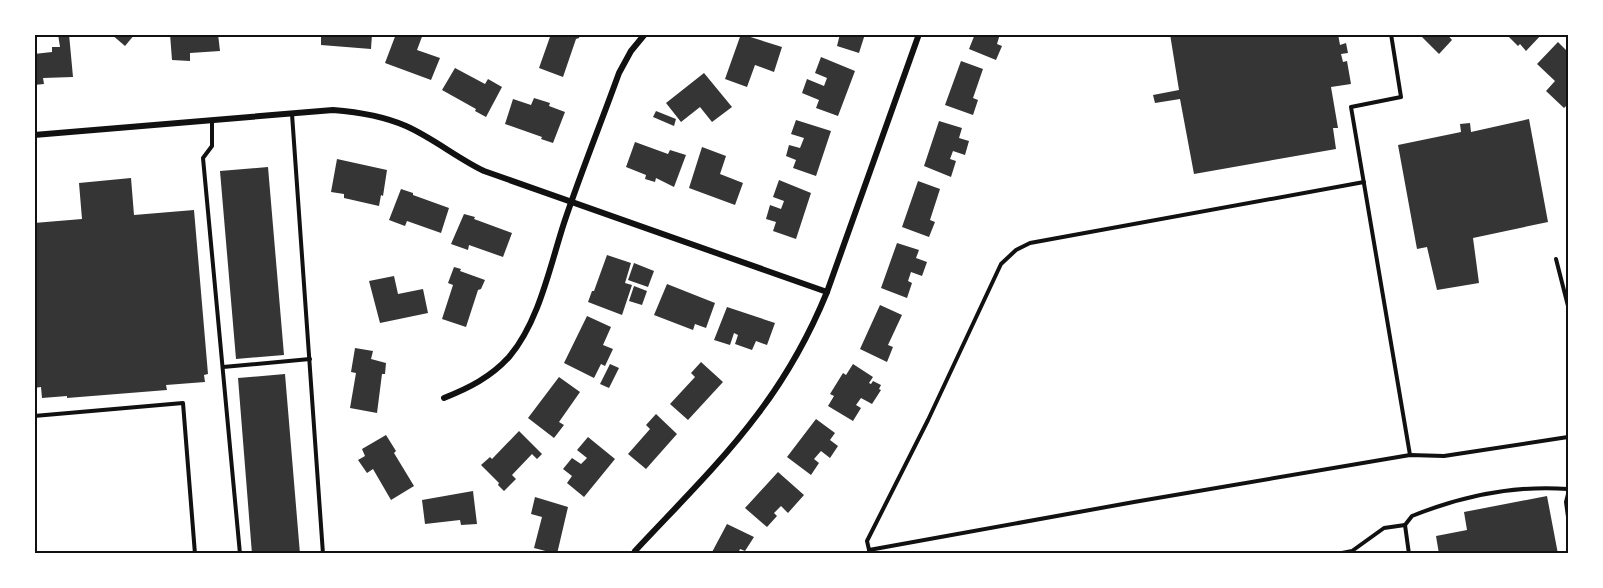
<svg xmlns="http://www.w3.org/2000/svg" width="1603" height="588" viewBox="0 0 1603 588" font-family="Inter,sans-serif">
<style>
.building{fill:#353535}
.lines{fill:none;stroke-linecap:round;stroke-linejoin:round}
.service{stroke:#111;stroke-width:4}
.minor{stroke:#111;stroke-width:6}
.neatline{fill:none;stroke:#111;stroke-width:2}
</style>
<rect width="100%" height="100%" fill="#fff"/>
<!-- building -->
<g class="building">
<polygon points="58,34 69,34 73,77 43,78 44,84 34,85 34,54 52,52 52,47 60,47"/>
<polygon points="111,34 135,34 125,46"/>
<polygon points="170,34 218,34 220,51 190,53 190,61 172,60"/>
<polygon points="321,34 372,34 371,49 321,45"/>
<polygon points="396,34 423,34 417,50 440,58 431,80 385,63"/>
<polygon points="551,34 580,34 579,38 576,39 563,77 539,68"/>
<polygon points="741,34 782,47 774,72 755,65 747,87 725,79"/>
<polygon points="840,34 865,34 859,53 837,46"/>
<polygon points="975,34 1000,34 997,44 1002,46 996,60 969,49"/>
<polygon points="1170,34 1338,34 1340,45 1346,43 1348,53 1341,54 1343,62 1347,61 1351,84 1331,87 1338,128 1333,128 1336,149 1194,174 1180,99 1155,103 1153,95 1179,90"/>
<polygon points="1419,34 1447,34 1452,40 1439,54"/>
<polygon points="1506,34 1542,34 1526,51 1520,44 1518,46"/>
<polygon points="1558,42 1568,52 1568,104 1564,108 1546,91 1555,81 1537,64"/>
<polygon points="821,57 855,71 838,116 816,108 819,100 802,93 807,79 824,86 827,78 815,73"/>
<polygon points="961,61 983,69 973,98 978,100 973,115 945,105"/>
<polygon points="455,68 485,84 488,79 502,87 486,117 475,111 476,109 442,90"/>
<polygon points="704,73 732,107 712,122 700,107 681,122 666,103"/>
<polygon points="534,98 550,103 549,106 565,112 553,143 541,139 542,137 505,124 513,99 531,105"/>
<polygon points="656,111 676,119 674,126 653,117"/>
<polygon points="1529,119 1548,222 1473,238 1479,283 1437,290 1427,247 1417,249 1398,145 1461,132 1460,124 1470,123 1471,132"/>
<polygon points="796,120 831,131 816,176 793,168 796,160 786,156 789,145 800,148 804,138 791,134"/>
<polygon points="939,121 962,128 959,138 969,141 965,155 953,151 950,159 956,161 951,177 924,166"/>
<polygon points="635,142 668,154 670,150 686,155 674,187 656,178 655,182 645,179 646,175 626,167"/>
<polygon points="702,147 726,156 720,174 743,183 735,205 689,188"/>
<polygon points="337,159 387,170 383,196 381,195 379,206 344,198 344,194 331,192"/>
<polygon points="268,167 284,355 236,359 220,171"/>
<polygon points="131,178 134,215 194,210 208,374 204,375 205,382 166,385 167,390 67,398 67,396 42,398 41,387 34,388 34,223 82,219 79,183"/>
<polygon points="779,180 811,193 796,239 773,231 776,222 766,219 770,205 781,209 784,201 773,197"/>
<polygon points="918,181 940,189 930,220 935,222 929,237 902,227"/>
<polygon points="401,189 413,193 413,195 449,208 441,233 407,221 405,226 389,220"/>
<polygon points="464,214 475,217 474,219 512,233 503,257 469,245 468,250 451,244"/>
<polygon points="897,243 919,250 916,258 927,262 922,276 911,272 908,281 912,283 907,298 881,288"/>
<polygon points="607,255 631,263 625,283 632,285 622,315 588,302 592,291 594,291"/>
<polygon points="634,263 654,271 648,287 628,280"/>
<polygon points="454,267 461,269 460,271 485,280 481,289 478,290 466,327 442,319 453,285 448,283"/>
<polygon points="394,276 398,294 423,289 428,313 380,323 369,281"/>
<polygon points="667,284 715,303 706,328 695,324 693,330 654,315"/>
<polygon points="634,286 647,291 642,305 629,301"/>
<polygon points="880,305 902,315 888,345 893,347 887,362 860,349"/>
<polygon points="727,307 775,323 767,345 756,341 752,350 735,344 738,335 734,333 730,345 714,340"/>
<polygon points="587,316 611,327 603,345 613,349 605,366 601,364 594,378 564,363"/>
<polygon points="355,348 373,351 371,359 386,363 385,374 382,374 377,413 350,408 356,373 351,372"/>
<polygon points="701,362 723,382 688,420 670,404 695,377 691,373"/>
<polygon points="610,364 619,368 609,388 600,384"/>
<polygon points="853,364 873,377 869,383 871,384 873,381 881,385 879,389 881,390 872,404 861,398 856,405 861,408 853,421 828,406 834,396 830,394 843,373 846,375"/>
<polygon points="285,374 300,554 252,554 238,378"/>
<polygon points="559,377 580,392 559,422 564,425 554,438 528,418"/>
<polygon points="656,414 677,434 646,469 628,454 650,429 646,425"/>
<polygon points="816,419 835,433 830,440 838,446 830,458 821,451 814,459 819,463 811,475 787,457"/>
<polygon points="519,431 542,454 537,459 532,454 512,475 516,479 504,491 498,485 499,483 481,465 490,457 492,459"/>
<polygon points="386,435 396,451 394,453 414,486 391,500 373,469 367,473 358,460 365,456 362,449"/>
<polygon points="588,437 615,459 584,497 567,483 572,476 563,469 572,458 581,464 587,458 577,450"/>
<polygon points="778,472 804,495 788,513 781,506 774,513 777,516 767,527 745,508"/>
<polygon points="473,491 477,524 461,525 460,520 425,524 422,500"/>
<polygon points="1547,496 1558,554 1439,554 1436,536 1467,530 1464,512"/>
<polygon points="535,497 568,507 557,554 534,548 542,517 531,514"/>
<polygon points="727,524 754,537 745,551 740,549 738,554 711,554"/>
</g>
<g class="lines">
<!-- service -->
<g class="service">
<polyline points="1391,34 1401,97 1351,107 1410,455"/>
<polyline points="292,114 323,554"/>
<polyline points="212,120 212,146 203,158 240,554"/>
<polyline points="1556,259 1568,306"/>
<polyline points="223,367 310,359"/>
<polyline points="34,416 183,403 195,554"/>
<polyline points="1568,494 1566,502 1568,517"/>
<polyline points="869,550 1134,502 1410,455 1444,456 1568,437"/>
<polyline points="870,554 867,541 928,420 1001,264 1016,250 1030,243 1364,182"/>
<polyline points="1337,554 1352,551 1384,528 1405,525"/>
<path d="M1409 554 1405 525 1412 516C1462 496 1515 485 1568 489"/>
</g>
<!-- minor -->
<g class="minor">
<path d="M34 135 333 110C359 112 383 116 406 126 433 138 457 158 484 171L827 292"/>
<path d="M444 398C469 388 491 377 509 357 539 322 550 266 564 223 581 172 601 123 619 73L631 51 645 34"/>
<path d="M635 551C676 507 721 463 757 415 786 377 809 336 827 292L919 34"/>
</g>
</g>
<!-- border -->
<rect width="1603" height="588" fill="none" stroke="#ffffff" stroke-width="72"/>
<rect x="36" y="36" width="1531" height="516" class="neatline"/>
</svg>
